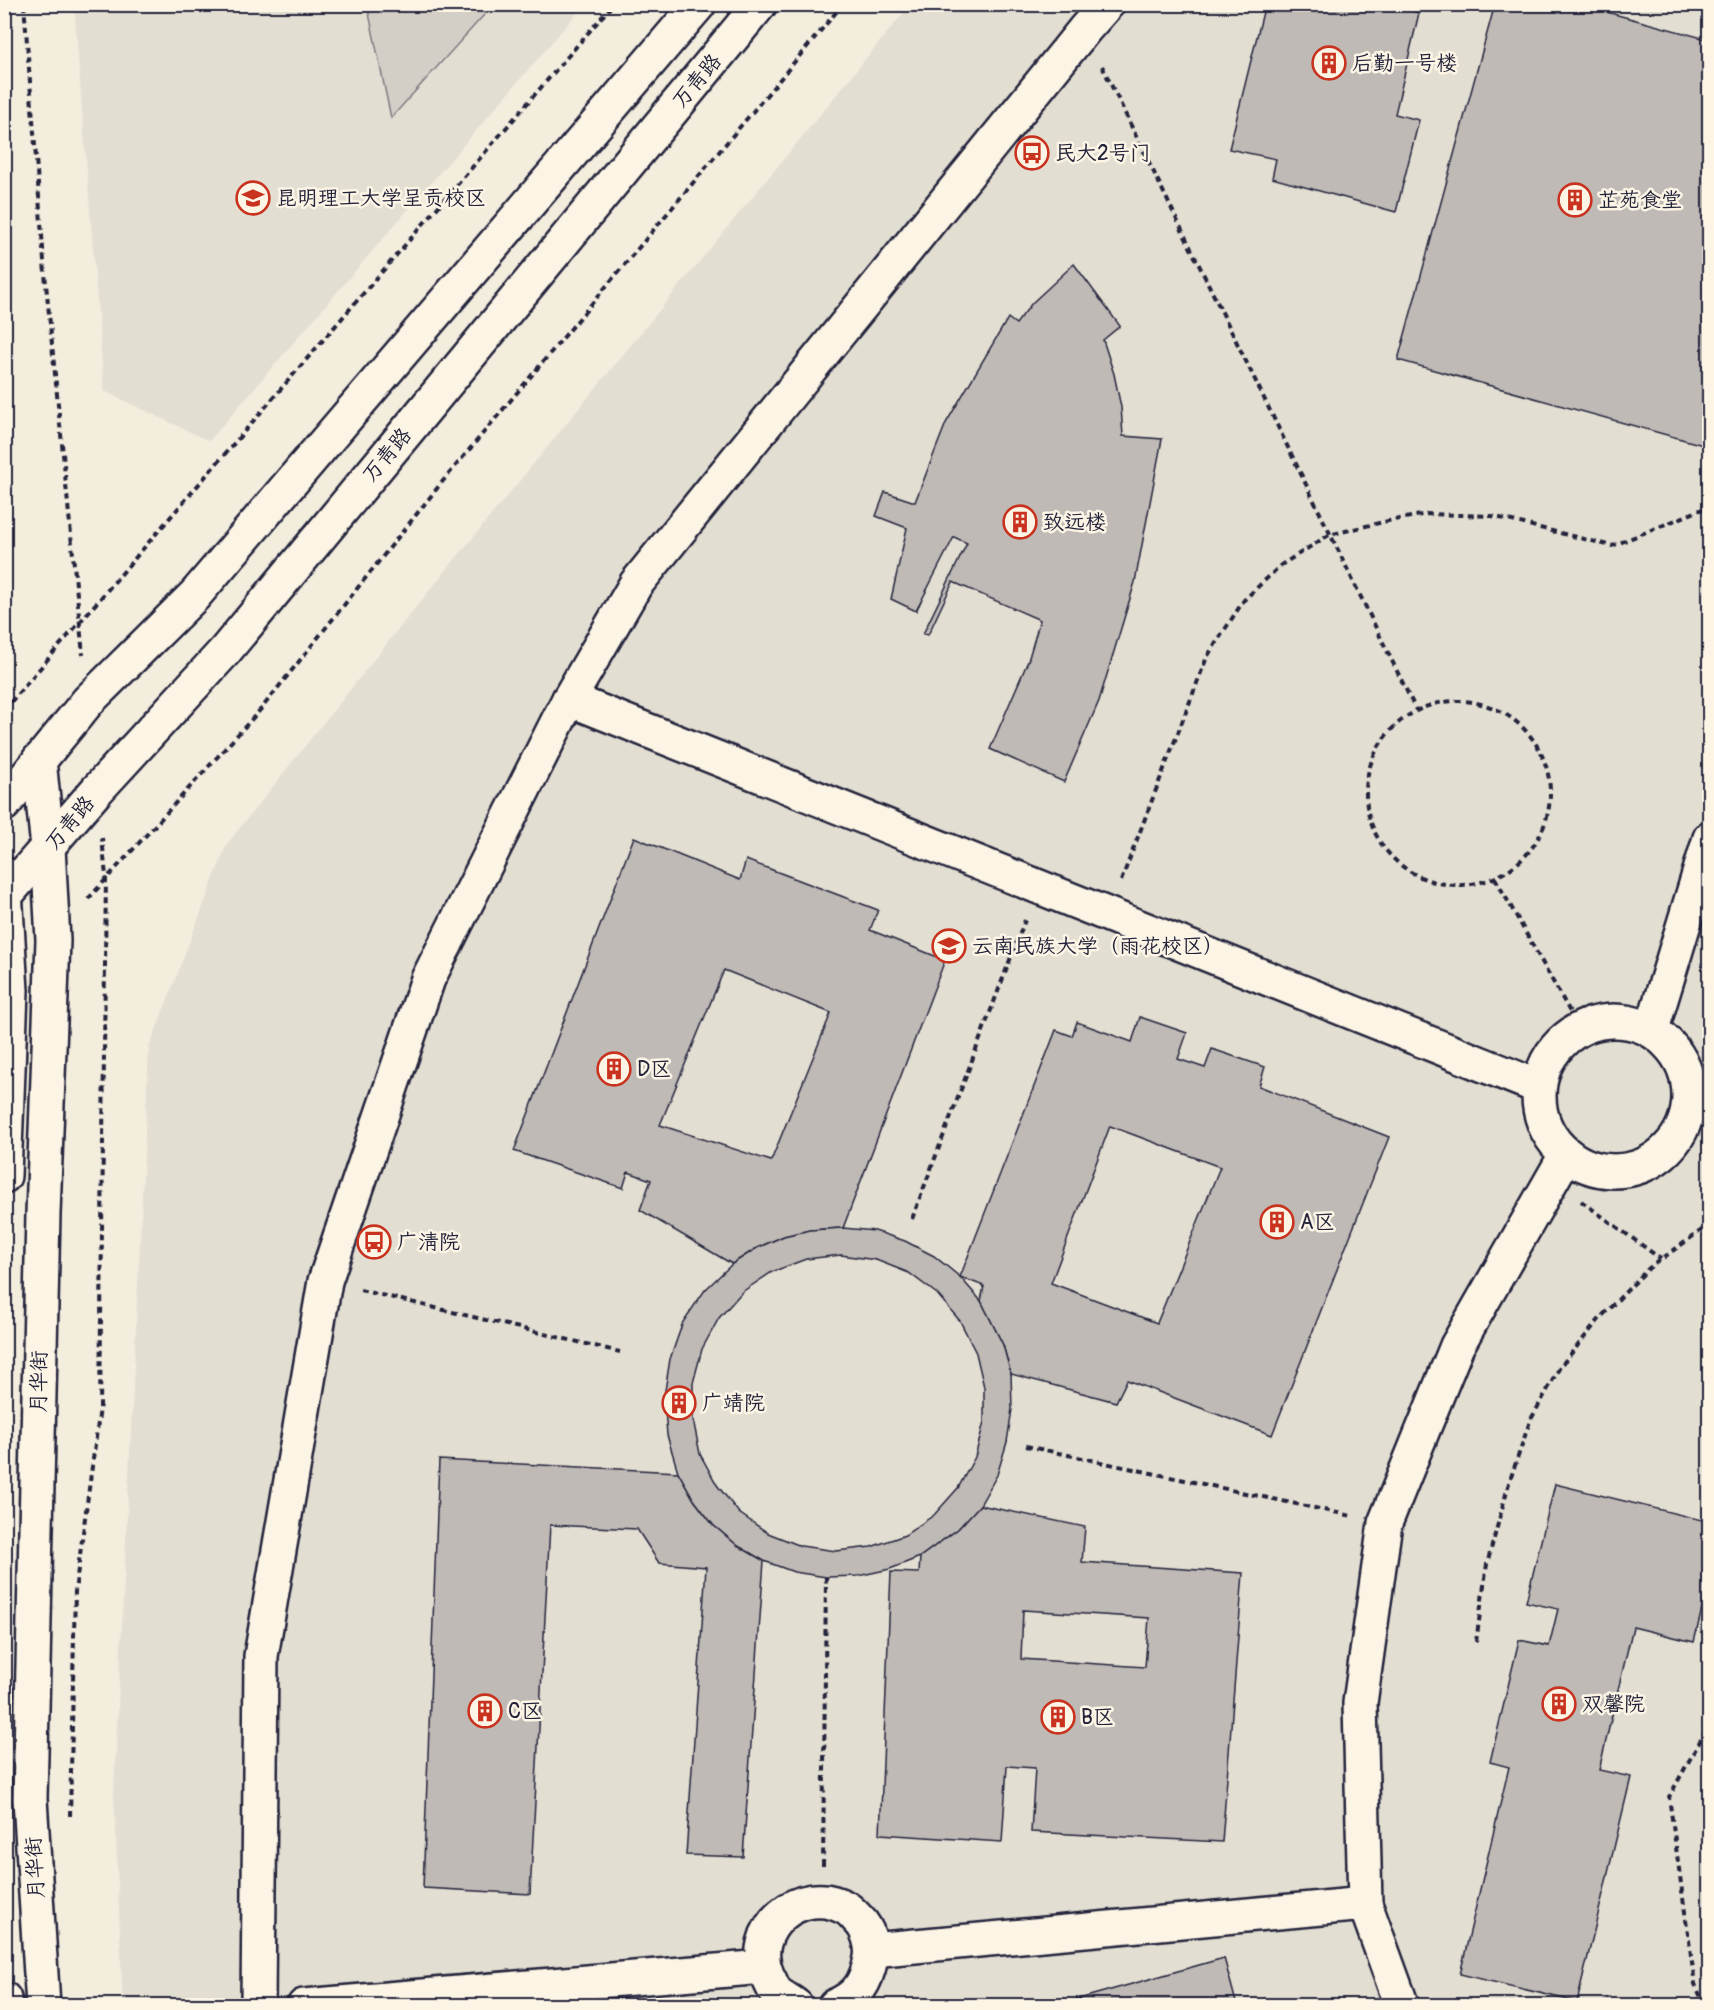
<svg xmlns="http://www.w3.org/2000/svg" width="1714" height="2010" viewBox="0 0 1714 2010" font-family="Pangolin,'LXGW WenKai TC',sans-serif">
<style>
.built{fill:#e3ded2}
.green{fill:#d4cfc6;stroke:#7b7880;stroke-width:1.5}
.building{fill:#bfbab6;stroke:#22223b;stroke-width:1.5;fill-rule:evenodd}
.lines{fill:none;stroke-linecap:round;stroke-linejoin:round}
.minor-casing{stroke:#22223b;stroke-width:38}
.major-casing{stroke:#22223b;stroke-width:38}
.path{stroke:#22223b;stroke-width:4;stroke-dasharray:6 4.5;stroke-linecap:butt}
.minor{stroke:#fcf5e5;stroke-width:33}
.major{stroke:#fcf5e5;stroke-width:33}
.labels{text-anchor:middle;dominant-baseline:central;stroke-width:5;stroke-linejoin:round;paint-order:stroke}
.poi-label{font-size:21px;fill:#22223b;stroke:#fcf5e5;text-anchor:start}
.street-label{font-size:21px;fill:#22223b;stroke:#fcf5e5}
</style>
<rect width="100%" height="100%" fill="#f3edde"/>
<filter id="ink" filterUnits="userSpaceOnUse"><feTurbulence type="fractalNoise" baseFrequency=".0167" numOctaves="2"/><feDisplacementMap in="SourceGraphic" scale="12" xChannelSelector="R" yChannelSelector="G"/><feConvolveMatrix kernelMatrix="1 2 1 2 8 2 1 2 1" color-interpolation-filters="sRGB"/></filter>
<g filter="url(#ink)">
<!-- built -->
<g class="built">
<polygon points="74,5 584,5 209,441 104,391"/>
<polygon points="910,5 1709,5 1709,2005 123,2006 114,1792 149,1048 227,844 416,607"/>
</g>
<!-- green -->
<polygon class="green" points="367,4 493,4 493,5 391,118"/>
<!-- building -->
<g class="building">
<polygon points="1265,4 1384,4 1419,13 1395,114 1419,120 1396,212 1272,178 1276,159 1229,149"/>
<polygon points="1495,4 1577,4 1710,40 1710,447 1398,360"/>
<polygon points="1074,264 1120,326 1103,340 1114,374 1121,407 1123,436 1162,439 1135,582 1099,701 1064,782 990,749 1028,661 1040,620 953,582 928,635 923,634 967,543 954,537 916,611 891,599 907,528 876,516 885,492 915,502 946,423 1008,318 1016,324 1032,303"/>
<path d="M634 837 740 880 746 860 878 910 870 930 945 960 843 1228 810 1230 784 1236 757 1248 732 1264 640 1210 651 1180 628 1172 623 1188 514 1151ZM724 970 831 1013 771 1161 660 1125Z"/>
<path d="M1140 1017 1187 1033 1178 1059 1205 1068 1212 1049 1265 1067 1259 1086 1389 1137 1272 1435 1127 1380 1116 1402 1011 1374 1003 1345 981 1301 984 1286 960 1277 1056 1030 1072 1036 1077 1022 1132 1042ZM1110 1126 1220 1167 1157 1323 1051 1283Z"/>
<path d="M843 1228 875 1231 905 1241 934 1256 960 1277 981 1301 1003 1345 1011 1374 1012 1409 1007 1442 997 1475 980 1505 958 1529 920 1557 890 1569 858 1576 826 1577 794 1572 764 1561 738 1546 713 1525 694 1500 678 1472 667 1435 664 1397 670 1359 683 1322 705 1290 732 1264 757 1248 784 1236 810 1230ZM841 1255 876 1260 909 1273 937 1294 960 1321 976 1353 984 1387V1422L975 1457 958 1488 934 1515 905 1535 871 1547 836 1551 801 1546 768 1533 739 1513 717 1485 700 1454 693 1419V1383L702 1349 719 1318 742 1292 772 1272 806 1259Z"/>
<polygon points="439,1460 678,1472 694,1500 713,1525 738,1546 764,1561 743,1857 686,1855 706,1567 659,1563 637,1529 550,1525 530,1894 423,1888"/>
<polygon points="1555,1484 1710,1522 1710,1576 1694,1642 1633,1627 1599,1770 1631,1777 1577,2002 1460,1974 1509,1767 1490,1762 1519,1640 1549,1646 1558,1609 1526,1602"/>
<path d="M980 1505 1085 1527 1082 1562 1243 1573 1222 1842 1031 1832 1035 1768 1007 1766 1002 1842 880 1834 891 1572 919 1573 920 1557 958 1529ZM1023 1610 1149 1618 1145 1667 1021 1659Z"/>
<polygon points="1224,1958 1237,2006 1054,2006"/>
</g>
<g class="lines">
<defs>
<g id="minor">
<polyline points="569,699 1539,1087"/>
<polyline points="39,760 48,848 53,940 43,1214 30,1799 43,2006"/>
<polyline points="4,874 11,991 4,1176"/>
<circle cx="1614" cy="1096" r="75"/>
<polyline points="1652,1029 1710,838"/>
<polyline points="872,1950 1365,1904"/>
<polyline points="4,1999 5,2006"/>
<polyline points="258,2006 261,1656 325,1281 428,979 569,699 636,584 1085,29 1107,4"/>
<polyline points="304,2006 764,1967"/>
<path d="M796 2006C790 2001 783 1998 777 1993 773 1989 771 1982 768 1977 745 1930 801 1882 846 1908 850 1910 855 1916 859 1920 868 1929 873 1946 871 1958 866 1983 858 1996 835 2006"/>
<polyline points="1402,2006 1365,1904 1360,1703 1385,1523 1457,1346 1566,1155"/>
</g>
<g id="major">
<polyline points="4,804 88,701 195,595 699,4"/>
<polyline points="4,897 97,790 225,651 760,4"/>
</g>
</defs>
<!-- minor casing -->
<use href="#minor" class="minor-casing"/>
<!-- major casing -->
<use href="#major" class="major-casing"/>
<!-- path -->
<g class="path">
<polyline points="24,4 45,274 83,655"/>
<polyline points="1102,66 1416,710"/>
<circle cx="1458" cy="793" r="92"/>
<polyline points="4,710 613,4"/>
<polyline points="1495,878 1579,1028"/>
<polyline points="1121,881 1207,657 1244,600 1281,565 1329,535 1383,522 1427,514 1492,516 1612,546 1710,506"/>
<polyline points="88,899 261,709 443,481 843,4"/>
<polyline points="1581,1201 1661,1259"/>
<polyline points="912,1219 1025,920"/>
<polyline points="360,1290 620,1352"/>
<polyline points="1026,1446 1352,1516"/>
<polyline points="1476,1642 1487,1564 1509,1483 1530,1421 1560,1367 1602,1316 1649,1268 1710,1224"/>
<polyline points="70,1816 75,1591 100,1408 106,876 102,838"/>
<polyline points="823,1866 826,1577"/>
<polyline points="1705,2006 1695,1984 1669,1797 1710,1723"/>
</g>
<!-- minor -->
<use href="#minor" class="minor"/>
<!-- major -->
<use href="#major" class="major"/>
</g>
</g>
<!-- icons -->
<defs>
<symbol id="building-ring" viewBox="-11 -11 22 22"><circle r="9.5" fill="#fcf5e5" stroke="#c8321e" stroke-width="1.5"/><path d="M-4-6H4V6H1V3H-1V6H-4ZM-2.5-4.3h1.7v1.8h-1.7ZM.8-4.3h1.7v1.8H.8ZM-2.5-1h1.7V.8h-1.7ZM.8-1h1.7V.8H.8Z" fill="#c8321e"/></symbol>
<symbol id="bus-ring" viewBox="-11 -11 22 22"><circle r="9.5" fill="#fcf5e5" stroke="#c8321e" stroke-width="1.5"/><path d="M-5-6H5V4H4V6H2V4H-2V6H-4V4H-5ZM-3.5-4V0h7V-4ZM-3.5 1.2v1.5H-2V1.2ZM2 1.2v1.5H3.5V1.2Z" fill="#c8321e"/></symbol>
<symbol id="university-ring" viewBox="-11 -11 22 22"><circle r="9.5" fill="#fcf5e5" stroke="#c8321e" stroke-width="1.5"/><path d="M0-5L7-2L0 1L-7-2ZM-4 1L0 2.5L4 1V4Q0 6-4 4Z" fill="#c8321e"/></symbol>
</defs>
<g fill-rule="evenodd">
<use href="#building-ring" x="1310" y="44" width="38" height="38"/>
<use href="#bus-ring" x="1013" y="134" width="38" height="38"/>
<use href="#university-ring" x="234" y="179" width="38" height="38"/>
<use href="#building-ring" x="1556" y="181" width="38" height="38"/>
<use href="#building-ring" x="1001" y="503" width="38" height="38"/>
<use href="#university-ring" x="930" y="927" width="38" height="38"/>
<use href="#building-ring" x="595" y="1050" width="38" height="38"/>
<use href="#building-ring" x="1258" y="1203" width="38" height="38"/>
<use href="#bus-ring" x="355" y="1223" width="38" height="38"/>
<use href="#building-ring" x="660" y="1384" width="38" height="38"/>
<use href="#building-ring" x="1540" y="1685" width="38" height="38"/>
<use href="#building-ring" x="466" y="1692" width="38" height="38"/>
<use href="#building-ring" x="1039" y="1698" width="38" height="38"/>
</g>
<g class="labels">
<!-- poi labels -->
<g class="poi-label">
<text x="1352" y="63">后勤一号楼</text>
<text x="1055" y="153">民大2号门</text>
<text x="276" y="198">昆明理工大学呈贡校区</text>
<text x="1598" y="200">芷苑食堂</text>
<text x="1043" y="522">致远楼</text>
<text x="972" y="946">云南民族大学（雨花校区）</text>
<text x="637" y="1069">D区</text>
<text x="1300" y="1222">A区</text>
<text x="397" y="1242">广清院</text>
<text x="702" y="1403">广靖院</text>
<text x="1582" y="1704">双馨院</text>
<text x="508" y="1711">C区</text>
<text x="1081" y="1717">B区</text>
</g>
<!-- street labels -->
<g class="street-label">
<text transform="translate(697 81) rotate(-50)">万青路</text>
<text transform="translate(387 455) rotate(-50)">万青路</text>
<text transform="translate(70 823) rotate(-50)">万青路</text>
<text transform="translate(39 1382) rotate(-89)">月华街</text>
<text transform="translate(35 1868) rotate(-93)">月华街</text>
</g>
</g>
<!-- margin -->
<rect width="1714" height="2010" fill="none" stroke="#fcf5e5" stroke-width="24"/>
<rect x="12" y="12" width="1690" height="1986" fill="none" stroke="#22223b" stroke-width="2" filter="url(#ink)"/>
</svg>
